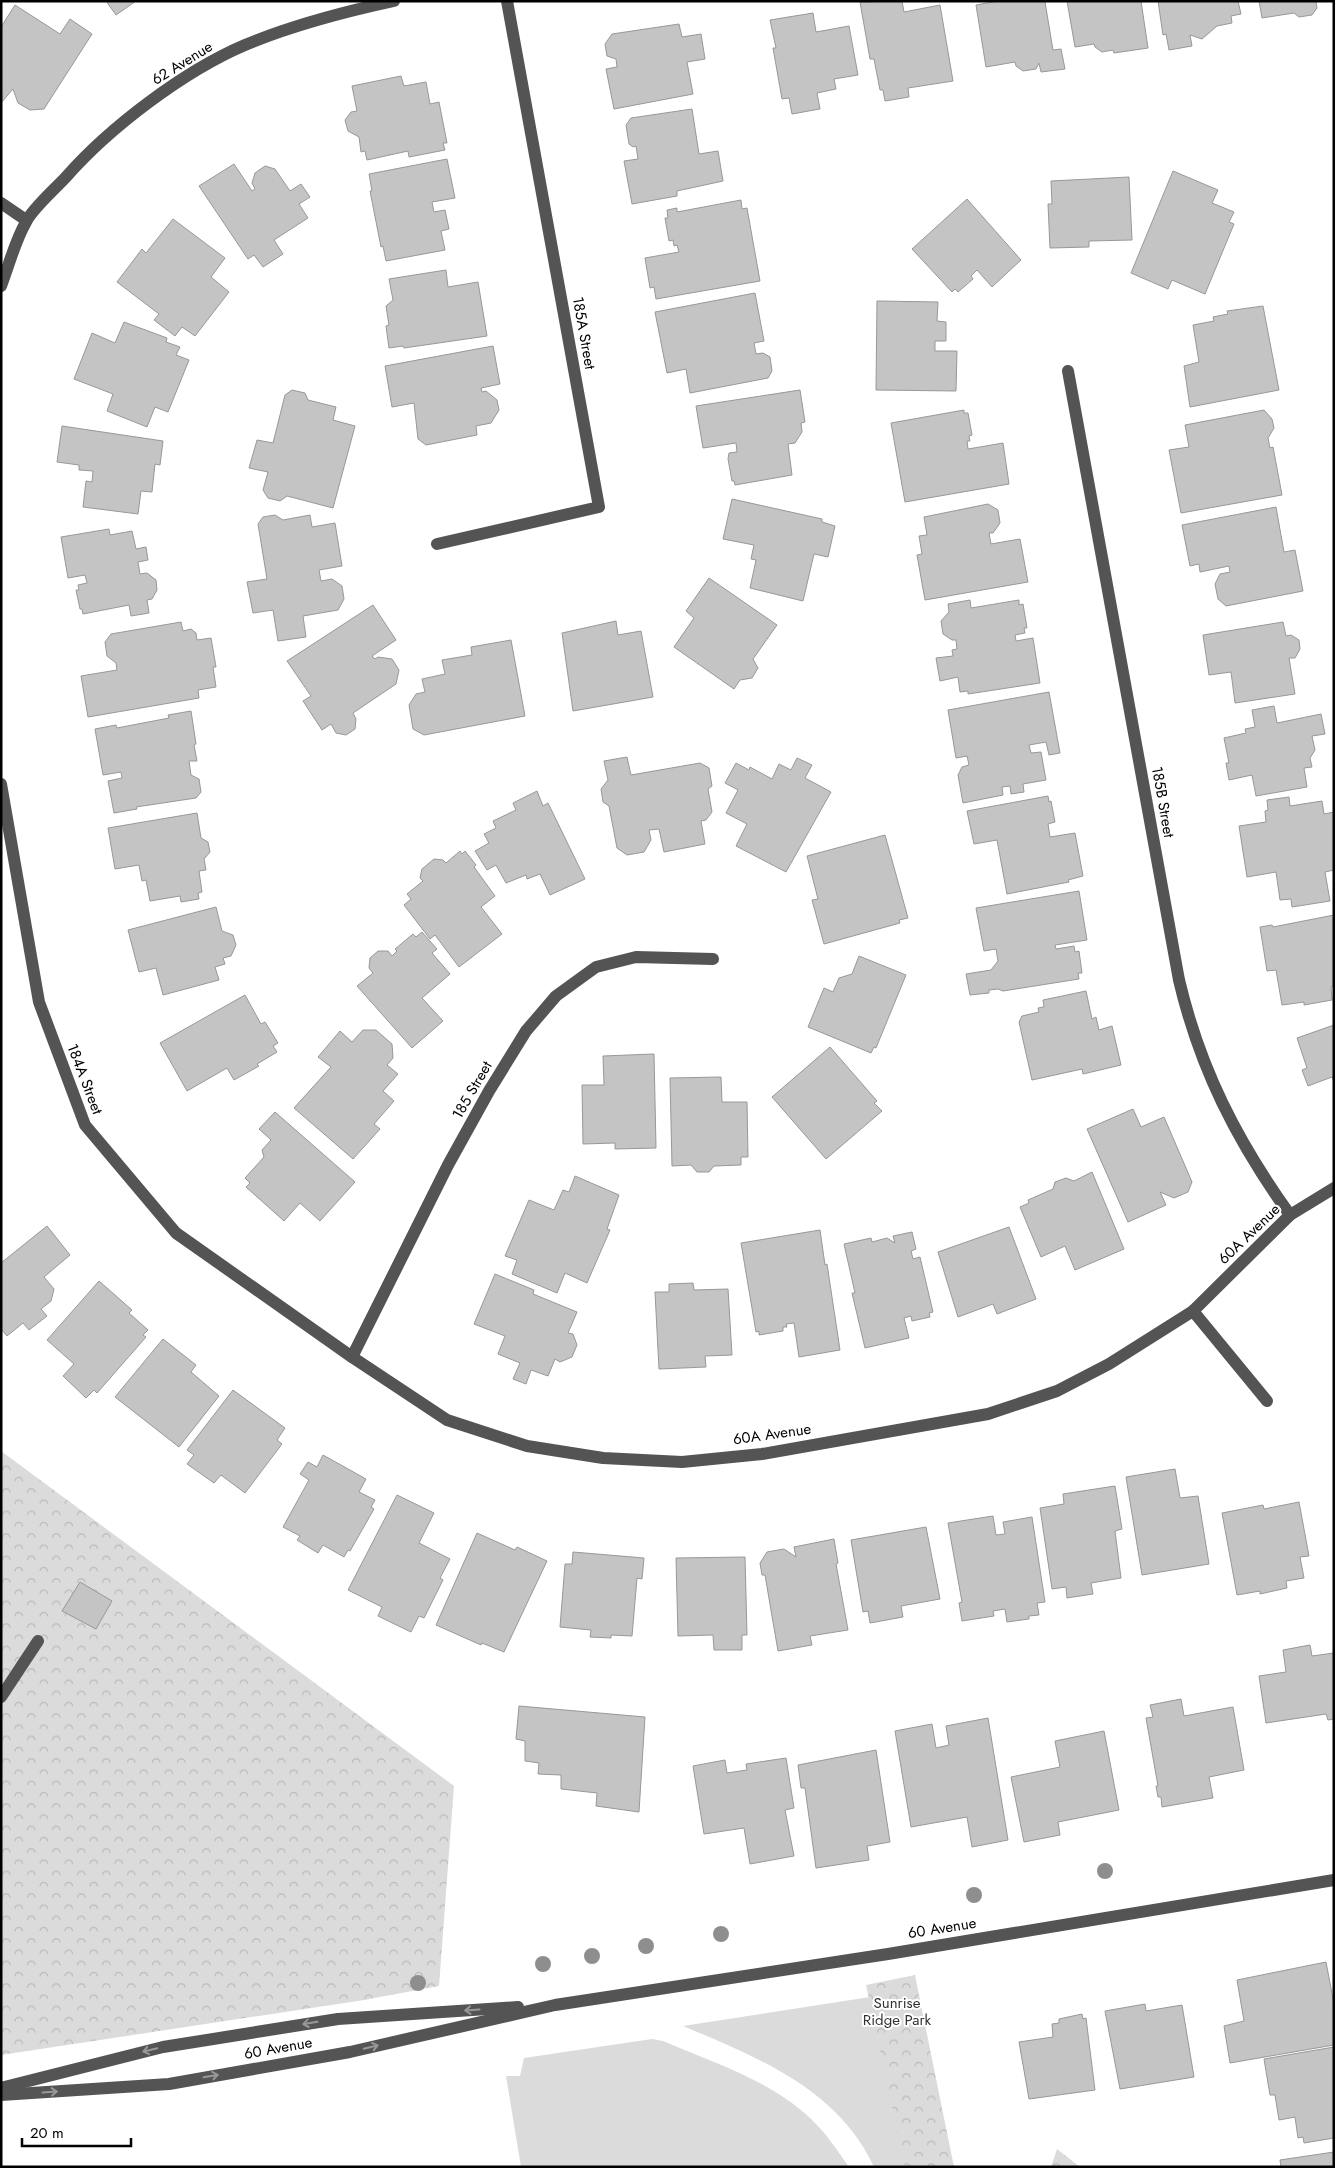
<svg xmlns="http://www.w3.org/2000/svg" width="1335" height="2168" viewBox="0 0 1335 2168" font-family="Jost,sans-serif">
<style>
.grass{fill:#dbdbdb}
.park{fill:url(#park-crowns)}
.building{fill:#c4c4c4;stroke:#989898}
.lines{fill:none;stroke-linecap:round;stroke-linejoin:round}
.minor{stroke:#545454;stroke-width:12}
.tree{fill:#8e8e8e}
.oneway{stroke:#989898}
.labels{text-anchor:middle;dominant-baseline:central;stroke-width:4;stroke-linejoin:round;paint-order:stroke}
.street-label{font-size:15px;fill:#000;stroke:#fff}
.park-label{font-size:15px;fill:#323232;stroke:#fff}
</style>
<defs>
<pattern id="park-crowns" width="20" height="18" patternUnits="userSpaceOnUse" patternTransform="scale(1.25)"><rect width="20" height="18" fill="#dbdbdb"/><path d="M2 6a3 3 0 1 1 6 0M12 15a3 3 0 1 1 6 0" fill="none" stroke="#bababa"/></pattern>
</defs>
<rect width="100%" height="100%" fill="#fff"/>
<!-- grass -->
<g class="grass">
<path d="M883 1995 920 2167H874C838 2089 757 2057 683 2026Z"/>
<path d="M652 2039 663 2041C714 2063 770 2080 811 2119 826 2133 837 2150 849 2167H521L506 2076H520L524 2058Z"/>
</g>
<!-- park -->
<g class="park">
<polygon points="1,1451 454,1786 439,1986 364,2000 1,2055"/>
<polygon points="915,1975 917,1985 954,2167 905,2167 866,1985"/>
<polygon points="1057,2149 1080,2167 1051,2167"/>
</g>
<!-- building -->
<g class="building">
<polygon points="106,1 136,1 116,15"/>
<polygon points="902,1 904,12 940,5 953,81 908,88 909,97 885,101 883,90 880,90 874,59 870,59 860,2"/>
<polygon points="998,1 1047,1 1045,2 1053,50 1061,49 1065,69 1041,72 1039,63 1036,69 1023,71 1016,66 1015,62 986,67 976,5"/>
<polygon points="1067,1 1141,1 1148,48 1114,53 1113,50 1102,52 1095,47 1094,44 1075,47"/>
<polygon points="1158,1 1238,1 1241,14 1231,16 1232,23 1217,26 1202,39 1190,35 1192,46 1169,50 1166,34 1163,35"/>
<polygon points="1259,1 1318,1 1316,2 1317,8 1312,15 1299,17 1294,13 1262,18"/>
<polygon points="15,5 60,34 70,19 92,34 44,109 30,110 18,103 13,89 1,103 1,27"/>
<polygon points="813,13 816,32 849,26 858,75 834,79 836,89 817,93 820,109 792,114 789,98 782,99 773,48 776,48 770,20"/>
<polygon points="679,24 682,37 701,34 705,59 687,62 693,94 614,109 606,69 617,67 616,59 607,56 605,44 612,34"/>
<polygon points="401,76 404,86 426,82 430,104 439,102 447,143 443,143 445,150 409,157 408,151 367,160 365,151 361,152 359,137 348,131 345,120 351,112 357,111 352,86"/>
<polygon points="692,109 699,154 718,151 723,181 677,191 677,196 632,204 624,161 638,159 636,146 633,147 629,144 626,125 631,118"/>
<polygon points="447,159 455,198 432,202 434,212 445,210 449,229 441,231 445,250 386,261 383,246 381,247 370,191 372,191 369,174"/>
<polygon points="234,164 252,191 255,189 252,183 255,173 265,166 275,169 290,191 301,184 310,197 299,204 308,218 274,240 283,254 263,267 254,255 248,259 199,186"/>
<polygon points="1173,171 1218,190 1212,203 1234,212 1229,222 1234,224 1205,294 1172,280 1168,289 1131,273"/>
<polygon points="1129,177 1132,240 1089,241 1089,247 1050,248 1048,204 1052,204 1051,181"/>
<polygon points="967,199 1021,260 992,287 977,270 971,276 973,279 958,292 955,289 952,292 912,249"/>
<polygon points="741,200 742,209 747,208 760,281 656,299 654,287 650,288 645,258 679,252 677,245 674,246 673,240 669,241 665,218 668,218 667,210 677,208 677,212"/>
<polygon points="173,219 225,258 211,277 229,292 195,336 182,327 175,336 154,320 159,314 117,282 142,249 146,253"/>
<polygon points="446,270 448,287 478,282 487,336 404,348 403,346 389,348 386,326 389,325 386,306 393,300 389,279"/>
<polygon points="755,293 764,341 754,343 756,354 763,353 770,357 772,371 768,378 690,393 686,369 667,373 655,312"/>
<polygon points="877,301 938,302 937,321 946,322 946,341 935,341 935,351 957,351 956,391 876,390"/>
<polygon points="1263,306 1279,390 1190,407 1184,366 1199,362 1193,325 1214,321 1213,317 1228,314 1227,311"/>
<polygon points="124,322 167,338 166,342 180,347 176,355 189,360 168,412 155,407 147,427 107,411 113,394 74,379 92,333 115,343"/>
<polygon points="493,346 500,384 481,388 482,392 486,391 497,400 499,410 491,423 476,426 477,435 426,445 418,439 414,403 392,407 385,366"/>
<polygon points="292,390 305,393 308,400 336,407 333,420 355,426 333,508 287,496 280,501 268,498 263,490 268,472 249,468 257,440 273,443 285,395"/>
<polygon points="800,390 805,422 801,423 802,432 795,443 788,444 792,475 735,485 734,481 732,481 728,459 729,453 737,452 736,443 703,448 696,406"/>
<polygon points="964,410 964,413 968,413 972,435 969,436 970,441 967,441 968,449 1003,443 1009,484 905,502 891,423"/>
<polygon points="1264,410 1272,419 1274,428 1268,438 1270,448 1273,447 1282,495 1181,513 1169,450 1189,447 1185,425"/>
<polygon points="62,426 163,441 160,465 155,464 152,492 141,491 138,514 83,507 86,481 92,482 93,471 79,470 79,465 57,462"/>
<polygon points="732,499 822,519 822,522 835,526 828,557 814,554 803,601 750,588 756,560 751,559 754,545 723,539"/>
<polygon points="988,504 998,510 1000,523 993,533 989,533 991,544 1020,539 1028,582 925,600 917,555 922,554 919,536 927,535 924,517"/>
<polygon points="1276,507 1284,552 1295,550 1303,591 1226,606 1218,599 1215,584 1220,574 1230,572 1229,566 1200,572 1199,564 1190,566 1182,525"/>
<polygon points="275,515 283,520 310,515 312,527 335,523 342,566 319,570 321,581 332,579 342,586 344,599 338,610 303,616 306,637 278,641 273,610 253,613 247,582 267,579 258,524 263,517"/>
<polygon points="109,529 110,535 132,531 136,549 146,547 148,560 138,562 140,574 147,573 156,580 157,590 152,599 147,600 149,613 131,616 129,605 83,614 82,609 80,609 76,590 79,590 78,585 87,583 85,575 68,578 61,537"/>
<polygon points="709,578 777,625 753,659 758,668 752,678 740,680 734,689 674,647 694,618 686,611"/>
<polygon points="970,600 971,608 1019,600 1019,605 1023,604 1027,628 1024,628 1025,633 1015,635 1016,641 1033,638 1040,683 968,694 968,691 960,692 958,677 940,681 936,658 953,656 952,650 957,649 956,640 952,640 943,634 941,621 949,612 948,604"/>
<polygon points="373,605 396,640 372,656 375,659 378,657 392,659 399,670 396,684 353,713 356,719 355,729 346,735 336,733 331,724 322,730 303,701 311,696 287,661"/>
<polygon points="616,621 618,635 641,631 653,697 573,711 562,633"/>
<polygon points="181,622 183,631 191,629 196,633 197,640 211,638 216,667 213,667 216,687 198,690 199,698 88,717 81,676 117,670 116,663 107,656 105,642 111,634"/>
<polygon points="1283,622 1286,636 1291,635 1299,640 1300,649 1295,658 1289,658 1295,694 1235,703 1231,672 1209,675 1203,635"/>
<polygon points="511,640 525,716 424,735 413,729 409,705 416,694 425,692 422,679 445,674 442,660 472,655 471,647"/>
<polygon points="1049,692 1060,753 1049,755 1046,742 1029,745 1031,753 1041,752 1046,780 1023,784 1024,792 1011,794 1010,786 1002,787 1003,795 963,803 958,775 962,767 969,765 967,756 956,758 948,710"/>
<polygon points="1274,706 1277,723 1321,714 1325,734 1312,736 1315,750 1310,758 1312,767 1304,768 1307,787 1256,796 1252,775 1229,780 1226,763 1229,763 1224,738 1246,733 1245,729 1255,727 1252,710"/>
<polygon points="191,711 196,744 194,745 197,761 189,761 191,775 199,779 201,792 196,798 136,807 137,809 114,813 108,781 122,778 121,772 103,775 95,729 116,725 117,728 169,718 168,715"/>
<polygon points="627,757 631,775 700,763 709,768 712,786 708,789 712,812 706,820 701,821 705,844 664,852 659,829 649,830 651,840 644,852 627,855 617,848 609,806 603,802 601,789 608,780 604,761"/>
<polygon points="797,758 812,765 805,778 831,792 786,872 736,846 747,824 726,813 738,790 725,783 736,763 749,770 750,767 772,779 779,764 791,770"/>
<polygon points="537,791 543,806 548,803 585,879 550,895 540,874 527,879 526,875 506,883 496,865 487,870 475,851 489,843 484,834 496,828 493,821 516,810 513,803"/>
<polygon points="1048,796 1049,802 1051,801 1055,822 1048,824 1050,837 1075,833 1083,876 1068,880 1069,882 1007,894 997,840 974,844 967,811"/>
<polygon points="1289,797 1290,806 1322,801 1324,814 1334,812 1334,870 1325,872 1330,901 1292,907 1291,899 1280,900 1276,872 1247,877 1239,826 1266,822 1265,811 1268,810 1267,800"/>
<polygon points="197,813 201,838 208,842 210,852 204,859 206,870 199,871 202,892 198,893 199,899 181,902 180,896 150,901 146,880 142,881 139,865 115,869 108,828"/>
<polygon points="885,835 908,918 899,920 900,923 824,944 812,900 818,899 807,856"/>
<polygon points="460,851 462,854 465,851 476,865 474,867 495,896 481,907 502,934 459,967 435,935 430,939 404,905 411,899 407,894 423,881 420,878 422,869 434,859 443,860 446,863"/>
<polygon points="1079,891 1087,940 1055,945 1056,949 1074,946 1075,952 1079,951 1082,973 1078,973 1079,979 1003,991 998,989 989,990 989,993 970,995 966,974 991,970 998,961 996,949 984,951 976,908"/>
<polygon points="216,907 222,931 233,935 236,945 231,956 223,958 225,964 215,967 219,980 163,995 156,968 139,972 128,930"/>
<polygon points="1334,915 1334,986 1331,987 1332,1000 1304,1005 1304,1002 1282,1005 1276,970 1267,971 1260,927 1272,925 1273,927"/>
<polygon points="422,932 437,949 432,953 450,974 422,998 443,1021 412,1048 357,986 373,973 369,968 370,958 378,951 388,951 392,956 397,951 395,949 413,934 416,937"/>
<polygon points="859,956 906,975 876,1048 874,1047 871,1053 808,1027 824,988 833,992 839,978 852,974"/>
<polygon points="1086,991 1092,1019 1096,1017 1099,1030 1112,1026 1121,1065 1083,1074 1082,1069 1032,1080 1019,1022 1022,1016 1039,1012 1038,1008 1044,1007 1043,1000"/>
<polygon points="245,995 261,1024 265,1022 278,1043 273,1046 277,1052 257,1064 259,1066 234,1080 227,1068 187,1091 160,1043"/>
<polygon points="1334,1025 1334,1082 1332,1077 1308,1086 1302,1070 1307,1068 1297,1038"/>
<polygon points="363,1030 376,1030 392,1044 393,1058 387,1065 398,1074 383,1091 394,1101 374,1124 380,1129 353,1159 294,1108 331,1067 318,1057 340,1031 352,1042"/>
<polygon points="830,1047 877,1101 874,1103 882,1111 826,1159 772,1097"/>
<polygon points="654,1054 656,1148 615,1149 615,1143 583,1144 582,1085 604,1085 603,1056"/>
<polygon points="721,1077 722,1102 747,1102 748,1157 741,1157 741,1165 714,1166 709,1172 697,1172 691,1165 672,1166 670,1078"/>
<polygon points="1133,1109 1141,1127 1164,1117 1192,1182 1188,1192 1174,1198 1160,1192 1166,1205 1128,1222 1087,1129"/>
<polygon points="275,1112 355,1182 320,1221 300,1203 284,1221 246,1187 250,1183 245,1178 264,1157 262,1150 271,1140 259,1129"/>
<polygon points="1092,1172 1124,1249 1075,1270 1065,1246 1041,1257 1020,1207 1029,1203 1028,1200 1053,1189 1055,1182 1066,1178 1074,1181"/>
<polygon points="575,1176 619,1195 607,1229 610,1230 587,1283 565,1273 557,1293 512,1274 517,1260 505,1256 529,1200 554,1210 563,1190 569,1192"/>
<polygon points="47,1226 70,1255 44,1277 54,1289 51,1301 41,1309 47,1316 29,1330 23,1323 7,1336 1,1329 1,1263"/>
<polygon points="1009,1227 1036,1299 997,1314 993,1304 958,1317 938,1252"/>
<polygon points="820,1230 825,1265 827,1264 840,1350 799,1357 794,1323 786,1324 787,1327 783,1327 783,1331 759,1335 759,1331 756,1332 741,1243"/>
<polygon points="912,1232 916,1249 911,1251 913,1259 920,1257 933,1312 929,1313 930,1317 912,1321 911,1316 904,1318 909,1338 865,1348 852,1293 855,1293 844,1244 871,1238 872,1242 887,1238 895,1243 893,1236"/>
<polygon points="495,1274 534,1290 533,1294 577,1312 568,1333 573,1334 577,1345 572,1357 560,1362 555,1359 548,1376 531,1370 526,1384 513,1379 520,1363 498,1354 505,1336 474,1324"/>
<polygon points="99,1281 132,1310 129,1313 148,1330 143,1335 146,1337 97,1393 94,1390 86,1398 63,1376 74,1364 47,1340"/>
<polygon points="693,1283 694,1290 728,1289 732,1355 705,1356 706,1367 659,1369 655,1292 669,1292 669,1284"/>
<polygon points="163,1339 196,1365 191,1372 219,1396 179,1447 115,1397"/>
<polygon points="233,1390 285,1428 277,1440 282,1444 245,1493 221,1475 214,1483 187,1464 194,1455 187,1450"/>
<polygon points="323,1455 366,1479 359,1492 375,1500 371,1507 374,1509 350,1551 348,1550 344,1557 323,1545 318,1553 297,1540 300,1536 283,1527 309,1480 300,1474 308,1462 317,1467"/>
<polygon points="1175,1469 1180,1498 1198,1496 1209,1564 1142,1575 1126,1477"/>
<polygon points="1115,1486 1122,1529 1115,1531 1121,1578 1091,1583 1093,1594 1067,1598 1066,1587 1052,1589 1040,1508 1064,1504 1063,1494"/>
<polygon points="397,1495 434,1513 419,1543 450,1559 440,1578 443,1580 424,1618 419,1616 411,1632 378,1616 382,1607 348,1590"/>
<polygon points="1299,1502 1309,1556 1300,1557 1304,1578 1286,1581 1287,1588 1260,1594 1260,1591 1237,1595 1222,1513 1263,1505 1264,1509"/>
<polygon points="993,1516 996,1535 1005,1534 1003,1522 1032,1517 1045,1602 1037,1603 1039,1615 1029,1616 1029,1619 1007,1622 1005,1609 993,1611 994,1616 962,1621 959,1603 962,1602 948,1523"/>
<polygon points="926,1527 940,1599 901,1606 903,1617 870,1623 868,1611 863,1612 851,1540"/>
<polygon points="477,1533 515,1550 517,1547 547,1561 504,1652 482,1643 481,1645 436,1625"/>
<polygon points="834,1539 838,1563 836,1564 848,1630 810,1636 812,1645 778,1651 765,1575 762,1575 760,1563 767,1552 784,1549 796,1557 794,1547"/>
<polygon points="573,1552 644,1558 642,1579 637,1578 632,1636 611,1635 611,1638 590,1637 591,1630 560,1627 565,1564 572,1564"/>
<polygon points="745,1557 747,1635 742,1635 742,1650 714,1650 713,1635 678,1636 676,1558"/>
<polygon points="80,1582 112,1601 96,1629 62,1611"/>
<polygon points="1310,1645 1312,1656 1334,1653 1334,1719 1328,1720 1326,1714 1266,1723 1259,1676 1286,1672 1283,1650"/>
<polygon points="1181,1699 1184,1716 1233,1707 1244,1770 1209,1777 1213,1798 1162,1807 1161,1797 1158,1797 1156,1786 1158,1786 1146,1718 1153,1717 1150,1705"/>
<polygon points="519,1706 645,1717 639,1812 596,1806 597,1793 561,1789 561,1775 538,1774 539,1763 525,1761 525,1741 516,1739"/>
<polygon points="988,1718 1008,1840 972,1847 967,1817 911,1827 895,1731 932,1724 936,1748 949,1745 946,1726"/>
<polygon points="1104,1731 1119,1810 1058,1822 1060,1835 1024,1842 1011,1777 1060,1767 1055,1741"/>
<polygon points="876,1750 890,1842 867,1846 869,1860 816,1868 805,1788 801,1788 798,1765"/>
<polygon points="786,1758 794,1808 785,1810 794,1856 750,1864 744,1828 704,1834 693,1766 725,1760 727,1773 747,1770 746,1764"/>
<polygon points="1326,1962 1334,2004 1334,2045 1230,2063 1224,2026 1244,2021 1237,1980"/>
<polygon points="1145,2004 1146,2011 1182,2005 1194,2077 1120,2089 1105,2011"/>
<polygon points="1082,2014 1083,2019 1086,2018 1095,2090 1029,2099 1019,2042 1053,2037 1052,2024 1059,2023 1059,2019"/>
<polygon points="1334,2047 1334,2138 1304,2143 1303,2137 1298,2138 1295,2117 1279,2120 1275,2095 1270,2095 1264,2059"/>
<polygon points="1334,2152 1334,2167 1281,2167 1280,2160"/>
</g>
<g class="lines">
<!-- minor -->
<g class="minor">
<polyline points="1,203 26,220"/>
<path d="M1 286C9 265 15 241 26 222 32 209 55 189 66 177 110 127 184 71 245 45 293 25 343 12 394 1"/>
<path d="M1068 371 1179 980C1200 1069 1237 1141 1290 1215"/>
<polyline points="437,544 599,507 507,1"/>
<polyline points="1,784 39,1002 85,1125 176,1233 352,1357 447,1420 527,1446 603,1458 682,1462 762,1454 988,1414 1057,1391 1109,1364 1193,1311 1290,1215 1334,1188"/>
<polyline points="1193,1311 1267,1401"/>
<polyline points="352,1357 448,1165 489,1091 526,1031 556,996 596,967 636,957 713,959"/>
<polyline points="1,1697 38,1641"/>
<polyline points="1,2088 163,2047 338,2019 518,2007"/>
<polyline points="1,2095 169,2084 350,2052 555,2005 888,1954 1334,1880"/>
</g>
</g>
<!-- trees -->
<g class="tree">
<circle cx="1105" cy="1871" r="8"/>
<circle cx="974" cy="1895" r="8"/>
<circle cx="721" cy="1934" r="8"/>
<circle cx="646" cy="1946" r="8"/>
<circle cx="592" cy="1956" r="8"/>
<circle cx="543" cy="1964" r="8"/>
<circle cx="418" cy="1983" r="8"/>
</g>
<!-- one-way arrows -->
<defs><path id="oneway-shaft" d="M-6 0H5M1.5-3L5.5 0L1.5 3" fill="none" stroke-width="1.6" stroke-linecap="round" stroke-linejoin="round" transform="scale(1.25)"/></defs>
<g class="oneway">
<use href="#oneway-shaft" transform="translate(472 2010) rotate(176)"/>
<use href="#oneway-shaft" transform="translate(310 2023) rotate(171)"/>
<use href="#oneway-shaft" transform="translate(371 2047) rotate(-13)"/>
<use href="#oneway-shaft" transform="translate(150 2050) rotate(166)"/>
<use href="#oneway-shaft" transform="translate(211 2076) rotate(-10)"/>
<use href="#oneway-shaft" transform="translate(50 2092) rotate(-4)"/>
</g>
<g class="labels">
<!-- street labels -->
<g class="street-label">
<text transform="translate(182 63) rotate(-32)">62 Avenue</text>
<text transform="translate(584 333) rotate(80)">185A Street</text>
<text transform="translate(1163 802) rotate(80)">185B Street</text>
<text transform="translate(85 1079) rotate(69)">184A Street</text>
<text transform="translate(472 1090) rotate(-60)">185 Street</text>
<text transform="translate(1249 1234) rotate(-44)">60A Avenue</text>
<text transform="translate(772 1434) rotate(-8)">60A Avenue</text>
<text transform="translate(942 1928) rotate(-9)">60 Avenue</text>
<text transform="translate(278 2048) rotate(-10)">60 Avenue</text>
</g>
<!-- park labels -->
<g class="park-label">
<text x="897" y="2003">Sunrise<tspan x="897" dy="17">Ridge Park</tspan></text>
</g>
</g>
<!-- border -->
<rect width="1335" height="2168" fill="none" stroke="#000000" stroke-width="5"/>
<!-- scale -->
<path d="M22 2138v8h109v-8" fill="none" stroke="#000000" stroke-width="2.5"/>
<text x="30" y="2138" font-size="15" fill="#000000" stroke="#ffffff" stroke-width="4" paint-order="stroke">20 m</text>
</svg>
